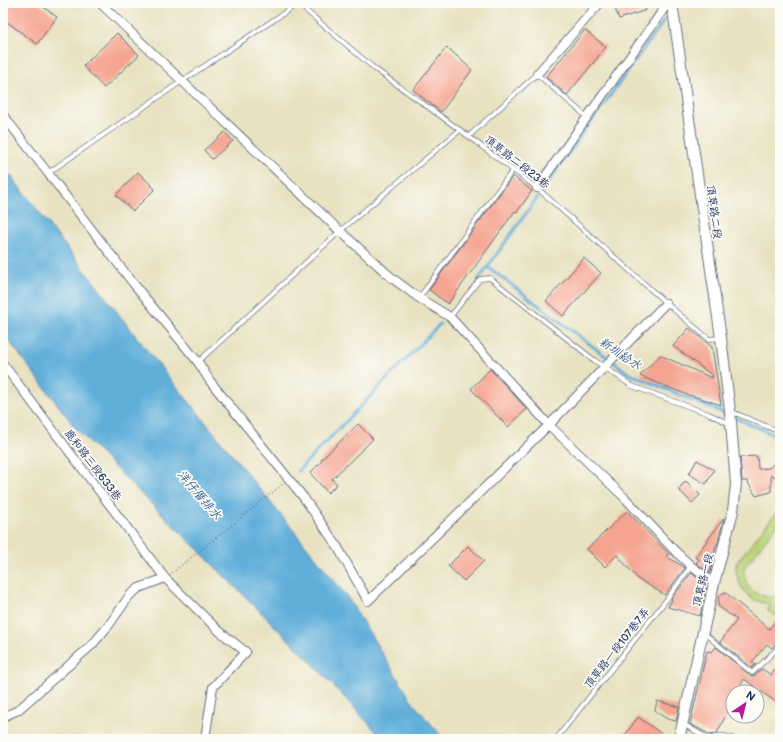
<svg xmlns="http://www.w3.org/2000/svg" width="783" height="742" viewBox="0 0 783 742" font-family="'Balsamiq Sans','LXGW WenKai TC',sans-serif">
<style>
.green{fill:#b8d075;stroke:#6a806a}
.water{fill:#60afda;stroke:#3e6f9c}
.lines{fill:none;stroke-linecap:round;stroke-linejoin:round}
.stream{stroke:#60afda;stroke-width:3}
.building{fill:#f5a491}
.service-casing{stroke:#636e81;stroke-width:5.5}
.minor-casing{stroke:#636e81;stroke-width:10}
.tertiary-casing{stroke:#636e81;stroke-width:12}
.path{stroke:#636e81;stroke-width:1.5;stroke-dasharray:1 3;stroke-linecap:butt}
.service{stroke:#fff;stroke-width:4}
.minor{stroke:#fff;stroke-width:8}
.tertiary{stroke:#fff;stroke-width:10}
.labels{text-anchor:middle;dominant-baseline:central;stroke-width:3.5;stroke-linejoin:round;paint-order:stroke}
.street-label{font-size:11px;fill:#1b2f5e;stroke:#fdfcf7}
.water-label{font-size:12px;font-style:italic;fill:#335c89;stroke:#fdfcf7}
</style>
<rect width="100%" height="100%" fill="#fdfcf7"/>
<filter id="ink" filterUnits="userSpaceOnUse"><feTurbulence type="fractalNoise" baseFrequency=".025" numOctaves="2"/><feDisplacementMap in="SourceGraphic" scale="8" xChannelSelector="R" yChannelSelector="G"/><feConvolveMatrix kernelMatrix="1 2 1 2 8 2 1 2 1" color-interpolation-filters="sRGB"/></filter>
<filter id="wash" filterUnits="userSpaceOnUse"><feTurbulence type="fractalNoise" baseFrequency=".012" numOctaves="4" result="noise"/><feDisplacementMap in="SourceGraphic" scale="16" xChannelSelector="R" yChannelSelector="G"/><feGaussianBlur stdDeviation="0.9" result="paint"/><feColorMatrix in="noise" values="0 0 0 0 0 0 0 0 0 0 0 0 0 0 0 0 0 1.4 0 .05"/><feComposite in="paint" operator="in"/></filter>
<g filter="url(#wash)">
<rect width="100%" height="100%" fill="#e8e2c1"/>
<!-- green -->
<path class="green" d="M780 508V522L744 568C745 587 751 593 768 597 773 597 777 597 780 593V609L775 616 767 610 771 605C765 603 758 602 753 599 741 592 735 576 736 563Z"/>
<!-- water -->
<polygon class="water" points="3,166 146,349 346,595 413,703 444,739 383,739 317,668 77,430 3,333"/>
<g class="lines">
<!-- stream -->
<g class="stream">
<polyline points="488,267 628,373 780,437"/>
<polyline points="479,279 670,12"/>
<polyline points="298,471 440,324"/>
</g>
</g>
<g id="blocks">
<!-- building -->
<g class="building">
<polygon points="3,3 38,3 57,17 37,44 3,19"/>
<polygon points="613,3 643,3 646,10 619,19"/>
<polygon points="585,30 606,47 567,95 546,77"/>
<polygon points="117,33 139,55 104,88 83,66"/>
<polygon points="447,47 472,70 441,112 413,90"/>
<polygon points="225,132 233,141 212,159 204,150"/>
<polygon points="138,172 155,189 133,211 116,195"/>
<polygon points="513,176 532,191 517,212 515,211 448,304 429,290"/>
<polygon points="584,258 601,273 563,316 546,301"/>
<polygon points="689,328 712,347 721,405 690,395 690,396 640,376 660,355 712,378 713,376 673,346"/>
<polygon points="490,369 527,409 508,427 471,389"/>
<polygon points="358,424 373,439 332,479 337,484 328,493 310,473 322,461 321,460"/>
<polygon points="757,456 758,469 769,468 780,459 780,479 771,475 771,492 756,496 747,481 742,481 740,457"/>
<polygon points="697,460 714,470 706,484 689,474"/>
<polygon points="686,481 700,495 692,503 678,489"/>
<polygon points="627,511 669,554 666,556 685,568 665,595 638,579 617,555 605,567 587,549"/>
<polygon points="724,518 717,545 716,545 710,573 696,563 699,559 695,557"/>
<polygon points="468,546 484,561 464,581 448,566"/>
<polygon points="691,573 707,585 700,616 668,607 672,600 671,599"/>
<polygon points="725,592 769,629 780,616 780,639 772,648 767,644 752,662 756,664 752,668 720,642 737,620 718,606 719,596"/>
<polygon points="716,647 751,676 754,676 762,669 771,675 780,663 780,705 744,679 737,692 733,692 733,701 717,733 711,735 690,724 707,651 712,652"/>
<polygon points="657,701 679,707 676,721 667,719 655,711"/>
<polygon points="638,717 662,734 659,739 622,739"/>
</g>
</g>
</g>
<g filter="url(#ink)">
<use href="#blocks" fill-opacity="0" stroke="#636e81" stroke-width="1"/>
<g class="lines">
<defs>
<g id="service">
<polyline points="297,3 375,69 460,130 537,188 666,303 709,339 721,338"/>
<polyline points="469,136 537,74 587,117"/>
<polyline points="48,173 182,81 299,3"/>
<polyline points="419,298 513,170"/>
<polyline points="450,317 480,279 490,278 594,360 632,386 709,414 730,424"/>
<polyline points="198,362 340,231 460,130"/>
<polyline points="730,411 780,432"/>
<polyline points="704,633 752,673 780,646"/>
<polyline points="683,724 709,739"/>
<polyline points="556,739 667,599 691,566"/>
<path d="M710 739C720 734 725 735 734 739"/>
</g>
<g id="minor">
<polyline points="100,3 340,231 392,278 419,298 450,317 549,425 625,498 675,551 691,566 714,583"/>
<polyline points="537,74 600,3"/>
<polyline points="3,115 133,283 198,362 210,381 304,498 337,546 368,601 549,425 666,303"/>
<polyline points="537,188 668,3"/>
<polyline points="3,364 165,578 219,631 246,652 213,687 205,739"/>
<polyline points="3,717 18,710 92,645 109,625 130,595 139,588 165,578"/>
</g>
<polyline id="tertiary" points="672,3 721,338 730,411 736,484 733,511 714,583 679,739"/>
</defs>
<!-- service casing -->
<use href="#service" class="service-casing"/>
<!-- minor casing -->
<use href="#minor" class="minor-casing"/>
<!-- tertiary casing -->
<use href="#tertiary" class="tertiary-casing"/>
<!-- path -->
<polyline class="path" points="172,573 283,484"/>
<!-- service -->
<use href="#service" class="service"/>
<!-- minor -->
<use href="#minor" class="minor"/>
<!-- tertiary -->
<use href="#tertiary" class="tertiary"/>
</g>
</g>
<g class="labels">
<!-- street labels -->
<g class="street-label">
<text transform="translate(517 162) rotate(38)">頂草路二段23巷</text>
<text transform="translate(714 212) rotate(82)">頂草路二段</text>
<text transform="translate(93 465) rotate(53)">鹿和路三段633巷</text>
<text transform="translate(703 580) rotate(-76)">頂草路一段</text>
<text transform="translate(617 648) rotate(-52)">頂草路一段107巷7弄</text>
</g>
<!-- water labels -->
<g class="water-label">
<text transform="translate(620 354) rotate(34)">新圳給水</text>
<text transform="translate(199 495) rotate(50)">洋仔厝排水</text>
</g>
</g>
<!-- margin -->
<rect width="783" height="742" fill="none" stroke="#fdfcf7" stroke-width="16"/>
<!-- north arrow -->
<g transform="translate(745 704) rotate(35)"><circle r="19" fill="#fdfcf7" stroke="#a3aaba"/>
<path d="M0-3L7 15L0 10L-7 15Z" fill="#b5179e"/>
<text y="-6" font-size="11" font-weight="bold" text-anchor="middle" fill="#1b2f5e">N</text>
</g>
</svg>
